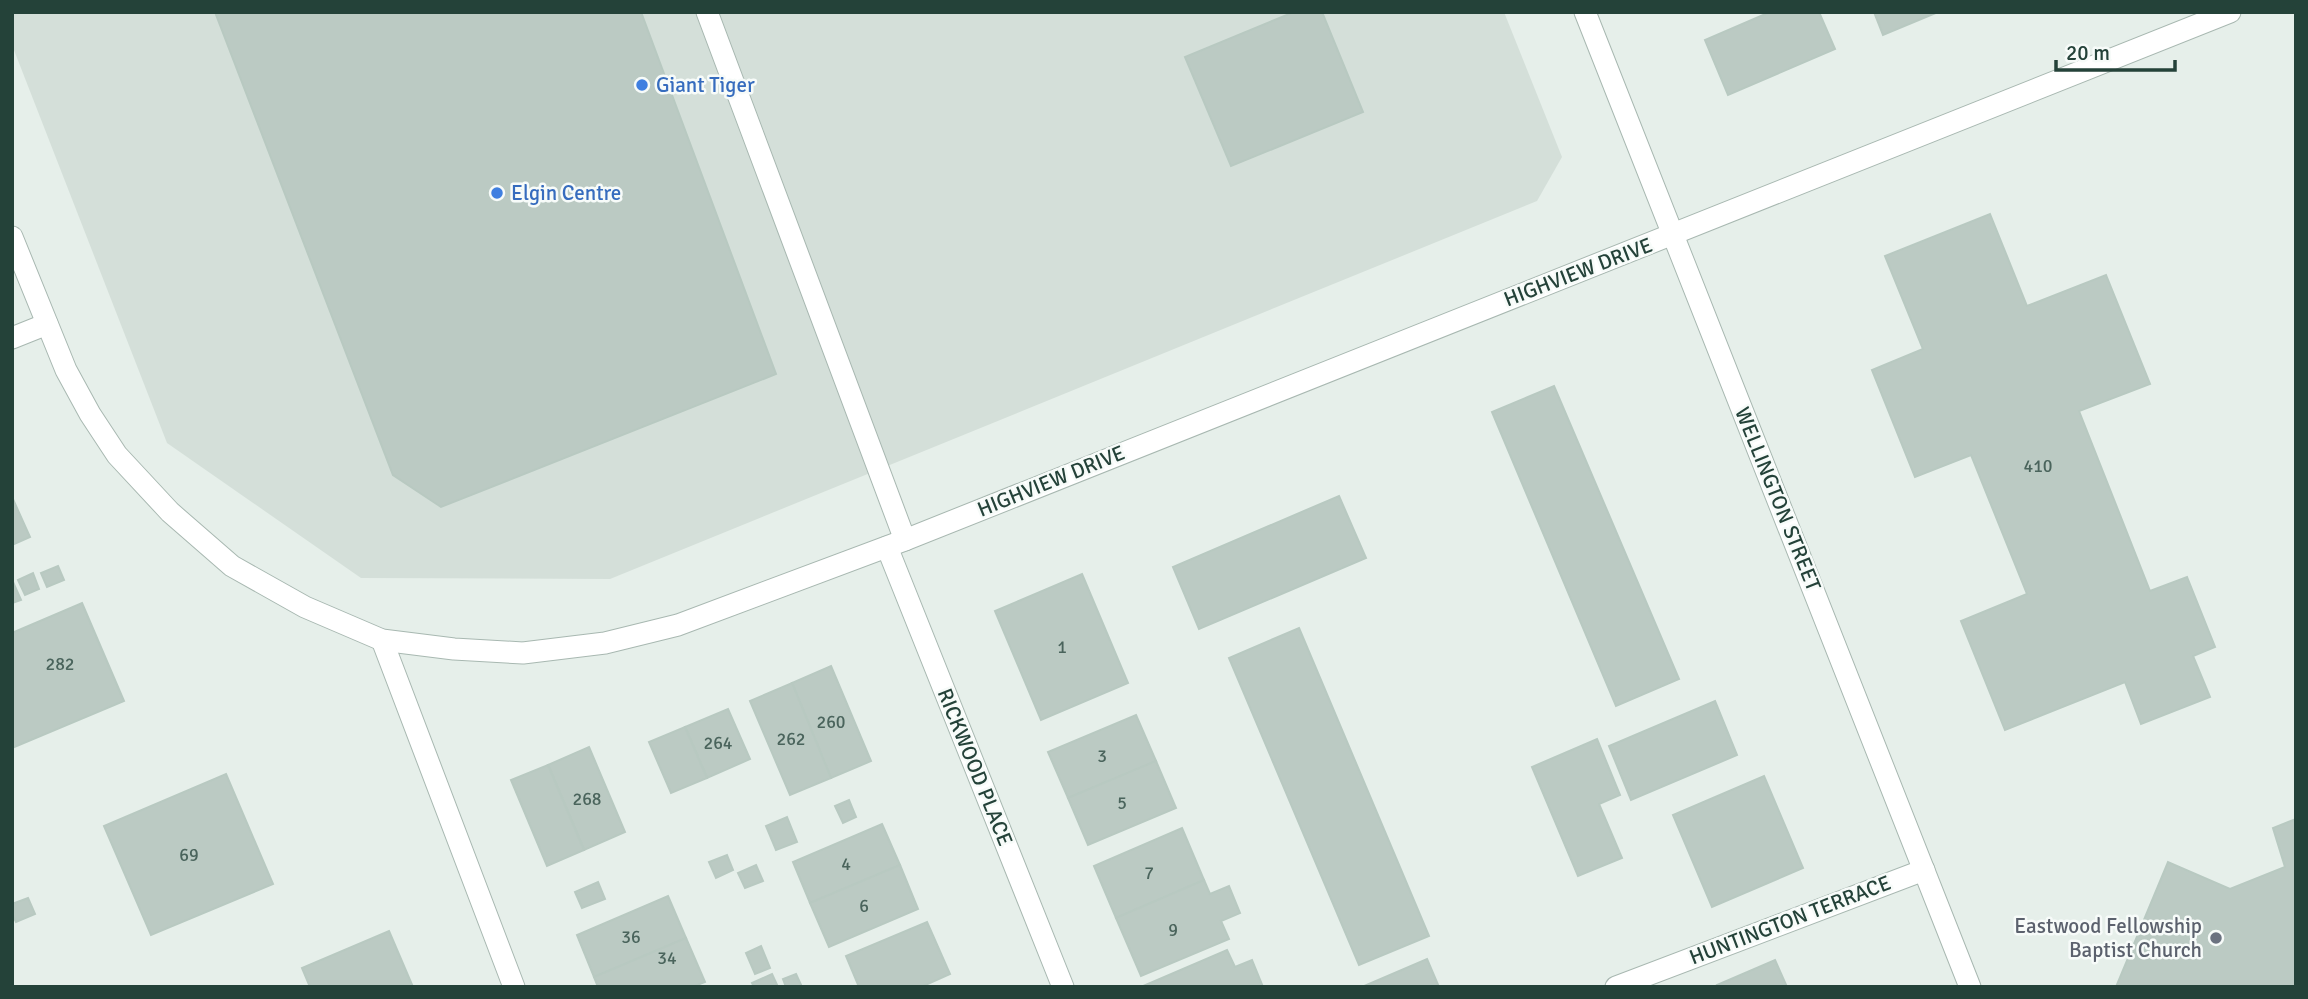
<svg xmlns="http://www.w3.org/2000/svg" width="2308" height="999" viewBox="0 0 2308 999" font-family="Signika,sans-serif">
<style>
.built{fill:#d4dfd9}
.building{fill:#bbcac3;stroke:#b8c9c1;stroke-width:2}
.lines{fill:none;stroke-linecap:round;stroke-linejoin:round}
.service-casing{stroke:#a8b8b1;stroke-width:23}
.minor-casing{stroke:#a8b8b1;stroke-width:23}
.tertiary-casing{stroke:#a8b8b1;stroke-width:23}
.service{stroke:#fff;stroke-width:21}
.minor{stroke:#fff;stroke-width:21}
.tertiary{stroke:#fff;stroke-width:21}
.shop-dot{fill:#3f7fe0;stroke:#f7fbf9;stroke-width:2.5}
.worship-dot{fill:#6b7280;stroke:#f7fbf9;stroke-width:2.5}
.labels{text-anchor:middle;dominant-baseline:central;stroke-width:5;stroke-linejoin:round;paint-order:stroke}
.number-label{font-size:18px;fill:#4a645c}
.shop-label{font-size:21px;fill:#366cbe;stroke:#f7fbf9;text-anchor:start}
.street-label{font-size:21px;fill:#244239;stroke:#f7fbf9}
.worship-label{font-size:21px;fill:#5b616d;stroke:#f7fbf9;text-anchor:end}
</style>
<rect width="100%" height="100%" fill="#e6efea"/>
<!-- built -->
<polygon class="built" points="12,12 1504,12 1562,157 1537,201 610,579 361,578 167,443 12,45"/>
<!-- building -->
<g class="building">
<polygon points="215,12 641,12 776,374 441,507 393,475"/>
<polygon points="1294,12 1322,12 1363,112 1231,166 1185,57"/>
<polygon points="1770,12 1819,12 1835,49 1728,95 1705,40"/>
<polygon points="1874,12 1938,12 1883,35"/>
<polygon points="1990,214 2027,306 2106,275 2150,384 2079,411 2150,591 2187,577 2215,647 2193,656 2210,697 2141,724 2125,682 2005,730 1961,621 2027,594 1971,455 1915,477 1872,370 1923,349 1885,256"/>
<polygon points="1554,386 1679,679 1616,706 1492,412"/>
<polygon points="1339,496 1366,558 1199,629 1173,567"/>
<polygon points="12,497 30,537 12,545"/>
<polygon points="58,566 64,580 47,587 41,573"/>
<polygon points="33,573 39,589 25,595 18,580"/>
<polygon points="1082,574 1128,683 1041,720 995,611"/>
<polygon points="13,582 21,600 12,603 12,583"/>
<polygon points="82,603 124,701 12,748 12,633"/>
<polygon points="1299,628 1429,936 1359,965 1229,658"/>
<polygon points="831,666 871,761 831,778 792,683"/>
<polygon points="792,683 831,778 790,795 750,701"/>
<polygon points="1715,701 1737,755 1631,800 1609,746"/>
<polygon points="728,709 750,759 707,778 685,727"/>
<polygon points="1136,715 1156,761 1068,798 1048,752"/>
<polygon points="685,727 707,778 671,793 649,742"/>
<polygon points="1597,739 1620,795 1599,804 1622,858 1578,876 1532,767"/>
<polygon points="589,747 625,832 584,850 548,765"/>
<polygon points="1156,761 1176,808 1088,845 1068,798"/>
<polygon points="548,765 584,850 547,866 511,780"/>
<polygon points="226,774 273,884 151,935 104,826"/>
<polygon points="1764,776 1803,868 1712,907 1673,815"/>
<polygon points="849,800 856,817 843,823 835,806"/>
<polygon points="787,817 797,842 776,850 766,826"/>
<polygon points="2296,819 2296,987 2116,987 2168,862 2230,889 2285,867 2273,828"/>
<polygon points="882,824 900,865 810,903 793,862"/>
<polygon points="1182,828 1204,880 1116,918 1094,866"/>
<polygon points="727,855 733,870 716,878 709,862"/>
<polygon points="756,865 763,881 745,888 738,873"/>
<polygon points="900,865 918,909 829,947 810,903"/>
<polygon points="1204,880 1210,894 1229,886 1240,913 1221,921 1229,939 1141,976 1116,918"/>
<polygon points="598,882 605,899 582,908 575,892"/>
<polygon points="668,896 686,938 594,977 577,935"/>
<polygon points="28,898 35,914 16,922 12,914 12,904"/>
<polygon points="927,922 950,974 921,987 859,987 846,956"/>
<polygon points="389,931 413,987 310,987 302,968"/>
<polygon points="686,938 705,982 692,987 598,987 594,977"/>
<polygon points="761,946 770,968 755,974 746,953"/>
<polygon points="1227,950 1235,967 1252,960 1263,987 1141,987"/>
<polygon points="1427,959 1439,987 1362,987"/>
<polygon points="1775,960 1787,987 1718,987 1717,985"/>
<polygon points="772,974 778,987 754,987 752,983"/>
<polygon points="796,974 802,987 786,987 783,979"/>
</g>
<g class="lines">
<defs>
<polyline id="service" points="707,12 905,540"/>
<g id="minor">
<polyline points="12,338 47,324"/>
<polyline points="887,547 1063,987"/>
<polyline points="382,640 514,987"/>
<polyline points="1616,987 1924,870"/>
</g>
<g id="tertiary">
<polyline points="1585,12 1970,987"/>
<polyline points="12,237 66,370 90,414 117,455 170,512 232,566 305,607 382,640 454,649 523,653 605,643 678,625 905,540 2230,12"/>
</g>
</defs>
<!-- service casing -->
<use href="#service" class="service-casing"/>
<!-- minor casing -->
<use href="#minor" class="minor-casing"/>
<!-- tertiary casing -->
<use href="#tertiary" class="tertiary-casing"/>
<!-- service -->
<use href="#service" class="service"/>
<!-- minor -->
<use href="#minor" class="minor"/>
<!-- tertiary -->
<use href="#tertiary" class="tertiary"/>
</g>
<!-- markers -->
<g class="shop-dot">
<circle cx="642" cy="85" r="7"/>
<circle cx="497" cy="193" r="7"/>
</g>
<circle class="worship-dot" cx="2216" cy="938" r="7"/>
<g class="labels">
<!-- number labels -->
<g class="number-label">
<text x="2038" y="466">410</text>
<text x="1062" y="647">1</text>
<text x="60" y="664">282</text>
<text x="831" y="722">260</text>
<text x="791" y="739">262</text>
<text x="718" y="743">264</text>
<text x="1102" y="756">3</text>
<text x="587" y="799">268</text>
<text x="1122" y="803">5</text>
<text x="189" y="855">69</text>
<text x="846" y="864">4</text>
<text x="1149" y="873">7</text>
<text x="864" y="906">6</text>
<text x="1173" y="930">9</text>
<text x="631" y="937">36</text>
<text x="667" y="958">34</text>
</g>
<!-- shop labels -->
<g class="shop-label">
<text x="656" y="85">Giant Tiger</text>
<text x="511" y="193">Elgin Centre</text>
</g>
<!-- street labels -->
<g class="street-label">
<text transform="translate(1578 272) rotate(-21)">HIGHVIEW DRIVE</text>
<text transform="translate(1051 481) rotate(-22)">HIGHVIEW DRIVE</text>
<text transform="translate(1778 499) rotate(68)">WELLINGTON STREET</text>
<text transform="translate(975 767) rotate(68)">RICKWOOD PLACE</text>
<text transform="translate(1790 920) rotate(-21)">HUNTINGTON TERRACE</text>
</g>
<!-- worship labels -->
<g class="worship-label">
<text x="2202" y="926">Eastwood Fellowship<tspan x="2202" dy="24">Baptist Church</tspan></text>
</g>
</g>
<!-- border -->
<rect width="2308" height="999" fill="none" stroke="#244239" stroke-width="28"/>
<!-- scale -->
<path d="M2056 60v10h119v-10" fill="none" stroke="#244239" stroke-width="3.5"/>
<text x="2066" y="60" font-size="21" fill="#244239" stroke="#f7fbf9" stroke-width="5" paint-order="stroke">20 m</text>
</svg>
